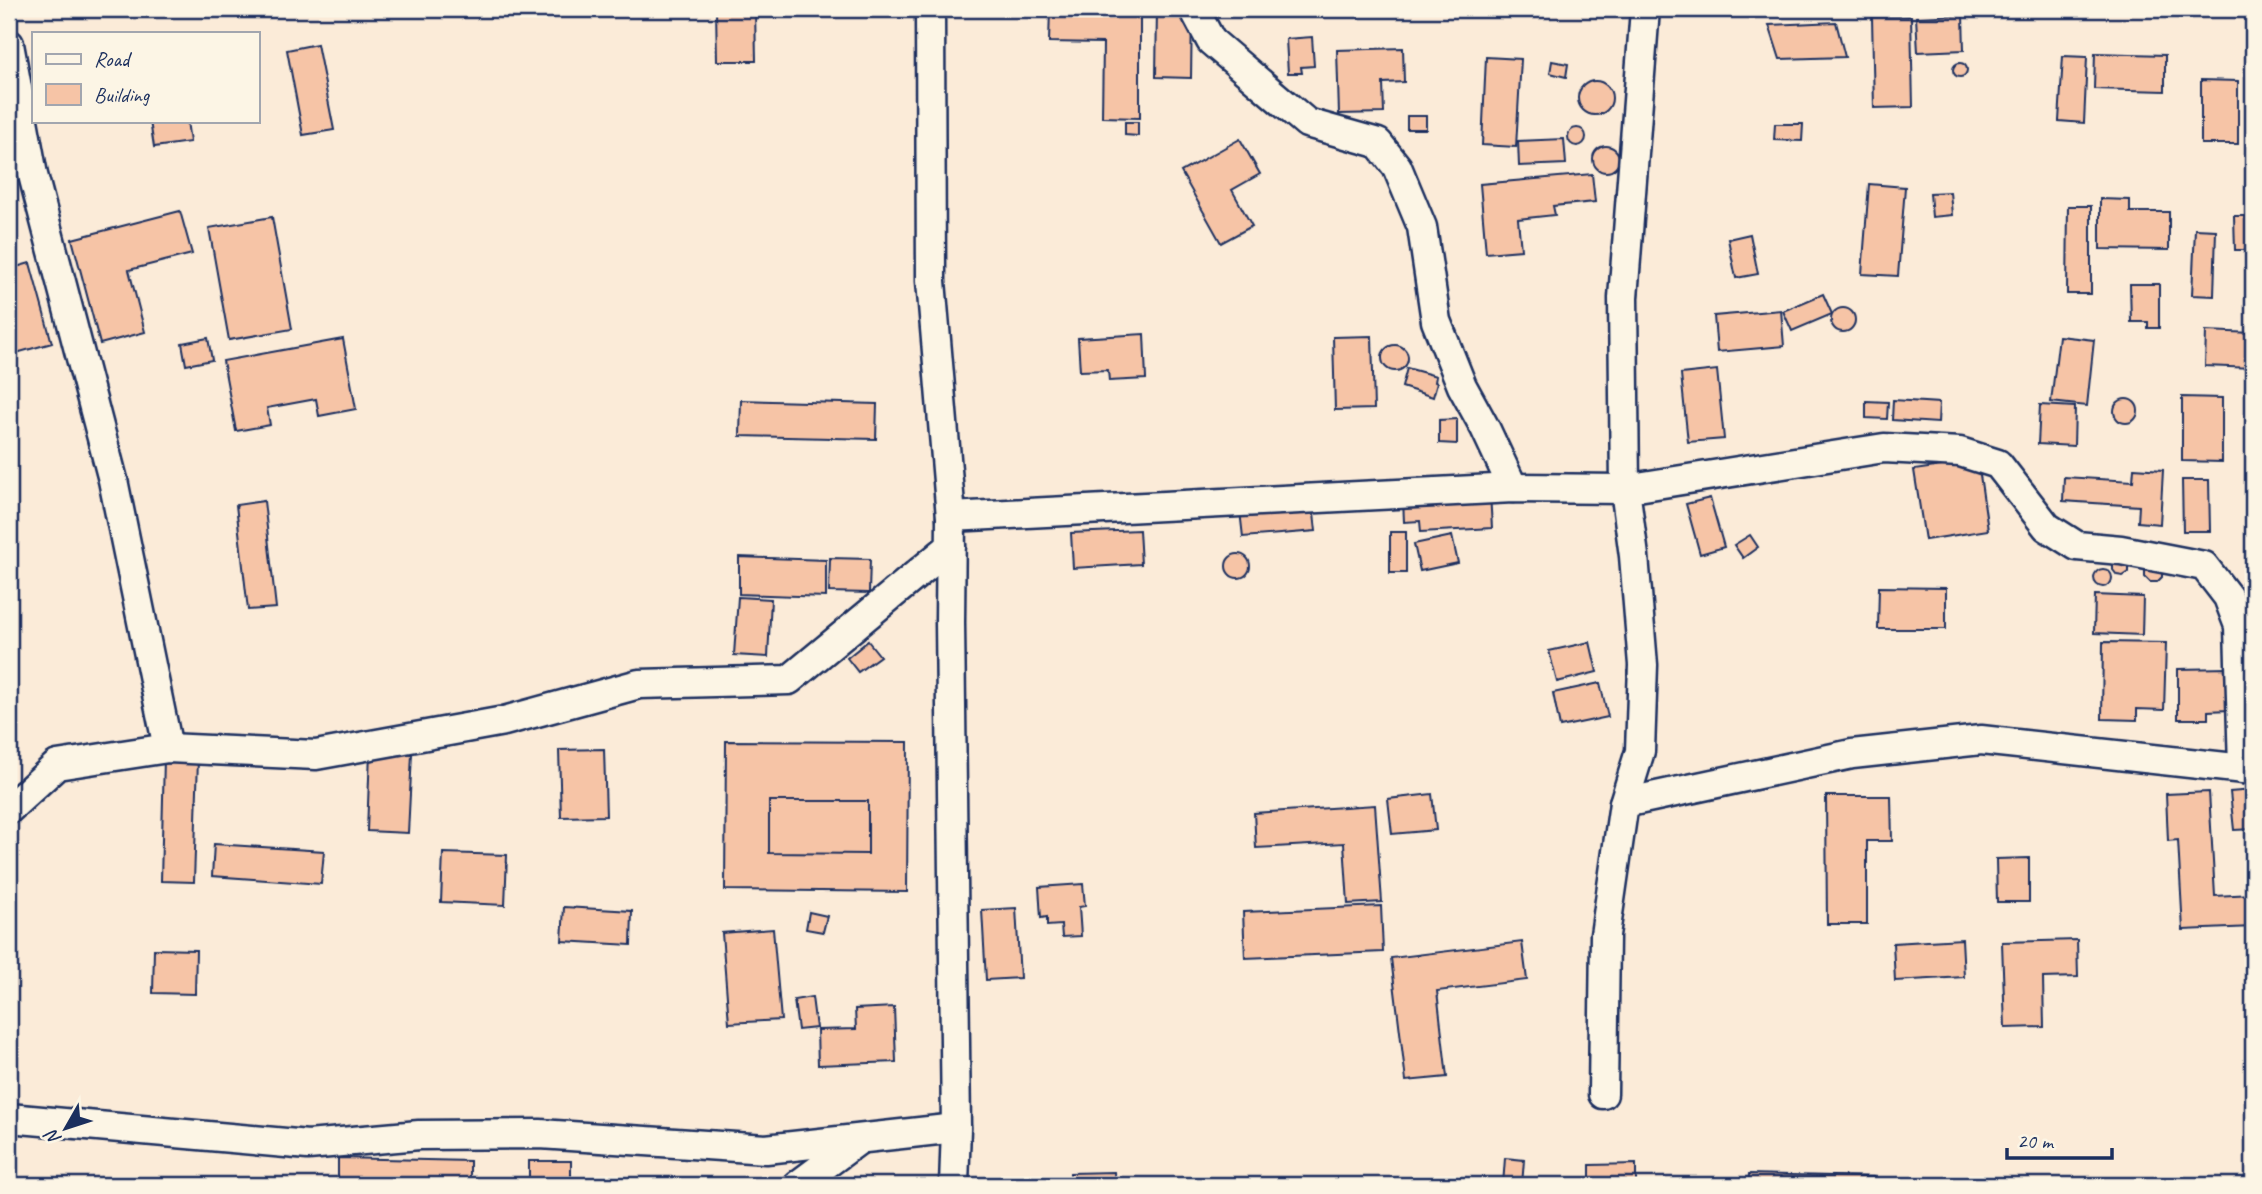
<svg xmlns="http://www.w3.org/2000/svg" width="2262" height="1194" viewBox="0 0 2262 1194" font-family="Caveat,sans-serif">
<style>
.building{fill:#f6c4a6;stroke:#1b2f5e;stroke-width:2}
.lines{fill:none;stroke-linecap:round;stroke-linejoin:round}
.street-casing{stroke:#1b2f5e;stroke-width:33}
.street{stroke:#fcf5e5;stroke-width:28}
</style>
<rect width="100%" height="100%" fill="#fbebd8"/>
<filter id="ink" filterUnits="userSpaceOnUse"><feTurbulence type="fractalNoise" baseFrequency=".0143" numOctaves="2"/><feDisplacementMap in="SourceGraphic" scale="14" xChannelSelector="R" yChannelSelector="G"/><feConvolveMatrix kernelMatrix="1 2 1 2 8 2 1 2 1" color-interpolation-filters="sRGB"/></filter>
<g filter="url(#ink)">
<!-- building -->
<g class="building">
<polygon points="716,9 755,9 756,61 717,61"/>
<polygon points="1050,9 1140,9 1140,118 1102,117 1103,43 1049,42"/>
<polygon points="1157,9 1192,9 1191,78 1156,77"/>
<polygon points="1963,15 1964,50 1918,52 1916,17"/>
<polygon points="1911,16 1913,107 1874,108 1872,17"/>
<polygon points="1836,22 1845,57 1780,59 1769,25"/>
<polygon points="1312,37 1314,66 1301,67 1302,73 1288,73 1286,39"/>
<polygon points="317,44 334,130 303,135 287,50"/>
<polygon points="1403,48 1404,82 1383,83 1384,113 1339,114 1337,50"/>
<polygon points="2095,53 2165,55 2165,91 2094,89"/>
<polygon points="2063,56 2087,57 2084,123 2059,121"/>
<polygon points="1486,57 1521,59 1516,147 1482,145"/>
<polygon points="1552,61 1568,64 1566,77 1550,73"/>
<circle cx="1960" cy="70" r="7"/>
<polygon points="2201,80 2238,81 2238,144 2201,144"/>
<circle cx="1595" cy="98" r="17"/>
<rect x="1407" y="116" width="19" height="13"/>
<polygon points="150,121 187,121 190,142 154,147"/>
<polygon points="1125,122 1138,122 1138,136 1125,135"/>
<polygon points="1775,124 1803,124 1802,141 1774,140"/>
<circle cx="1577" cy="137" r="9"/>
<polygon points="1240,139 1260,174 1232,190 1252,226 1221,243 1181,172"/>
<polygon points="1564,139 1566,164 1519,166 1518,141"/>
<circle cx="1606" cy="159" r="13"/>
<polygon points="1592,174 1595,202 1553,206 1555,215 1518,219 1521,250 1486,253 1480,184"/>
<polygon points="1869,184 1905,187 1898,276 1862,274"/>
<polygon points="1950,192 1952,215 1932,217 1930,193"/>
<polygon points="2100,199 2130,200 2130,212 2169,212 2169,250 2100,249"/>
<polygon points="2068,206 2091,206 2091,294 2067,294"/>
<polygon points="180,211 192,254 129,270 145,332 100,344 72,239"/>
<polygon points="2234,216 2253,216 2253,250 2235,250"/>
<polygon points="272,217 292,329 229,340 209,228"/>
<polygon points="2195,229 2216,230 2214,296 2192,295"/>
<polygon points="1750,234 1758,274 1736,278 1728,239"/>
<polygon points="30,263 52,343 9,355 9,269"/>
<polygon points="2130,284 2159,284 2159,328 2148,328 2148,322 2131,322"/>
<polygon points="1823,294 1832,314 1792,331 1783,311"/>
<circle cx="1843" cy="320" r="12"/>
<polygon points="1781,310 1784,346 1717,352 1714,316"/>
<polygon points="2206,331 2253,333 2253,368 2205,366"/>
<polygon points="1144,334 1146,379 1109,381 1108,370 1080,371 1078,338"/>
<polygon points="1372,336 1374,409 1335,410 1333,337"/>
<polygon points="2059,336 2094,340 2087,406 2051,402"/>
<polygon points="208,338 212,360 186,365 182,343"/>
<polygon points="343,339 356,409 319,416 316,399 267,408 270,425 236,431 223,361"/>
<circle cx="1395" cy="358" r="13"/>
<polygon points="1407,368 1436,376 1435,382 1437,383 1433,397 1402,387"/>
<polygon points="1717,370 1724,439 1688,442 1681,374"/>
<polygon points="2182,397 2222,398 2222,462 2182,461"/>
<circle cx="2126" cy="411" r="12"/>
<polygon points="741,400 877,404 876,439 740,436"/>
<polygon points="1893,400 1939,403 1938,423 1892,420"/>
<polygon points="1866,401 1888,402 1887,419 1866,418"/>
<polygon points="2040,405 2075,407 2074,446 2038,444"/>
<polygon points="1457,419 1457,444 1439,443 1439,420"/>
<polygon points="1978,461 1988,530 1925,540 1914,470"/>
<polygon points="2134,468 2163,470 2160,524 2138,522 2139,506 2063,501 2064,477 2133,481"/>
<polygon points="2182,480 2209,480 2210,531 2183,531"/>
<polygon points="1490,493 1492,528 1421,532 1420,521 1404,522 1403,499"/>
<polygon points="1710,498 1724,547 1700,554 1686,504"/>
<polygon points="264,501 276,608 248,610 236,505"/>
<polygon points="1313,505 1316,531 1243,537 1240,511"/>
<polygon points="1139,530 1141,564 1073,568 1071,533"/>
<rect x="1390" y="532" width="16" height="41"/>
<polygon points="1750,535 1758,547 1743,558 1734,545"/>
<polygon points="1452,536 1458,563 1420,571 1414,544"/>
<circle cx="1238" cy="566" r="12"/>
<polygon points="739,557 826,560 826,597 739,594"/>
<polygon points="830,558 870,559 869,593 829,592"/>
<polygon points="2126,560 2129,566 2129,572 2123,576 2117,575 2113,570 2113,563"/>
<polygon points="2150,565 2162,570 2162,577 2157,582 2150,582 2145,577 2145,570"/>
<circle cx="2103" cy="578" r="9"/>
<polygon points="2242,582 2253,582 2253,622 2242,621"/>
<polygon points="1879,587 1946,588 1946,629 1878,629"/>
<polygon points="2095,595 2143,597 2142,635 2094,633"/>
<polygon points="738,597 771,599 768,657 734,655"/>
<polygon points="868,641 880,656 858,672 847,658"/>
<polygon points="1590,642 1597,672 1557,682 1549,651"/>
<polygon points="2103,642 2166,643 2164,710 2137,709 2137,720 2102,719"/>
<polygon points="2228,668 2229,710 2208,711 2208,719 2178,719 2178,669"/>
<polygon points="1600,683 1608,717 1560,727 1553,693"/>
<polygon points="726,741 908,742 907,892 725,890"/>
<polygon points="604,749 606,816 561,817 559,750"/>
<polygon points="370,752 412,754 408,833 367,831"/>
<polygon points="164,758 198,759 194,882 161,881"/>
<polygon points="2253,790 2253,829 2234,830 2230,792"/>
<polygon points="2209,792 2215,896 2253,894 2250,843 2253,843 2253,927 2183,930 2178,840 2168,841 2166,794"/>
<polygon points="1432,794 1436,830 1392,834 1388,799"/>
<polygon points="1826,796 1891,796 1892,841 1867,841 1867,924 1827,924"/>
<polygon points="769,801 868,801 868,854 769,853"/>
<polygon points="1375,805 1382,902 1348,904 1344,843 1256,848 1254,813"/>
<polygon points="214,844 324,851 321,884 212,876"/>
<polygon points="443,853 507,855 505,905 441,902"/>
<polygon points="2029,858 2029,902 1997,902 1996,859"/>
<polygon points="1083,884 1085,906 1079,907 1081,936 1062,937 1061,925 1047,926 1047,917 1041,918 1039,887"/>
<polygon points="1381,906 1383,952 1245,958 1243,912"/>
<polygon points="564,907 632,911 631,945 562,941"/>
<polygon points="1016,908 1020,978 986,980 982,910"/>
<polygon points="809,912 827,916 823,932 806,929"/>
<polygon points="773,929 781,1020 729,1023 722,933"/>
<polygon points="1962,939 1964,977 1895,981 1893,943"/>
<polygon points="2077,940 2078,977 2043,978 2044,1027 2005,1028 2002,942"/>
<polygon points="1522,942 1527,980 1437,991 1447,1077 1406,1081 1391,958"/>
<polygon points="154,949 196,950 195,994 153,993"/>
<polygon points="812,997 816,1028 798,1030 794,1000"/>
<polygon points="894,1007 896,1062 818,1065 817,1030 856,1029 855,1009"/>
<polygon points="338,1158 470,1161 470,1185 338,1185"/>
<polygon points="1505,1158 1524,1160 1522,1185 1503,1185"/>
<rect x="529" y="1161" width="42" height="24"/>
<polygon points="1636,1164 1636,1185 1590,1185 1590,1165"/>
<polygon points="1114,1172 1115,1185 1070,1185 1070,1173"/>
<polygon points="1749,1174 1873,1177 1873,1185 1748,1185"/>
</g>
<g class="lines">
<defs>
<g id="street">
<polyline points="930,9 931,281 951,517 950,622 956,1128 954,1185"/>
<polyline points="1194,9 1211,41 1307,123 1378,143 1397,167 1422,227 1436,321 1462,386 1485,428 1513,488"/>
<polyline points="9,44 33,175 113,480 168,748"/>
<polyline points="951,517 1513,488 1625,489 1884,448 1960,452 1998,464 2047,527 2077,546 2121,550 2204,566 2228,597 2239,626 2243,769"/>
<polyline points="1624,803 1852,754 1981,740 2253,770"/>
<polyline points="9,809 57,765 168,748 316,755 504,721 639,684 789,680 951,546"/>
<polyline points="1603,1094 1605,935 1624,803 1640,751 1643,665 1634,556 1625,489 1623,298 1645,9"/>
<polyline points="9,1118 308,1145 419,1135 540,1134 766,1149 956,1128"/>
<polyline points="798,1185 860,1139"/>
</g>
</defs>
<!-- street casing -->
<use href="#street" class="street-casing"/>
<!-- street -->
<use href="#street" class="street"/>
</g>
</g>
<!-- margin -->
<rect width="2262" height="1194" fill="none" stroke="#fcf5e5" stroke-width="35"/>
<rect x="18" y="18" width="2227" height="1159" fill="none" stroke="#1b2f5e" stroke-width="2.5" filter="url(#ink)"/>
<!-- legend -->
<rect x="32" y="32" width="228" height="91" fill="#fcf5e5" stroke="#a2a6af" stroke-width="2"/>
<rect x="46" y="54" width="35" height="10" fill="#fcf5e5" stroke="#a2a6af" stroke-width="2"/>
<text x="94" y="66" font-size="21" fill="#1b2f5e">Road</text>
<rect x="46" y="84" width="35" height="21" fill="#f6c4a6" stroke="#a2a6af" stroke-width="2"/>
<text x="94" y="102" font-size="21" fill="#1b2f5e">Building</text>
<!-- north arrow -->
<g transform="translate(66 1128) rotate(231)" stroke="#fcf5e5" stroke-width="5" paint-order="stroke">
<path d="M0-5L12 26L0 18L-12 26Z" fill="#1b2f5e"/>
<text y="-10" font-size="19" font-weight="bold" text-anchor="middle" fill="#1b2f5e">N</text>
</g>
<!-- scale -->
<path d="M2007 1148v10h105v-10" fill="none" stroke="#1b2f5e" stroke-width="3.5"/>
<text x="2017" y="1148" font-size="21" fill="#1b2f5e" stroke="#fcf5e5" stroke-width="5" paint-order="stroke">20 m</text>
</svg>
